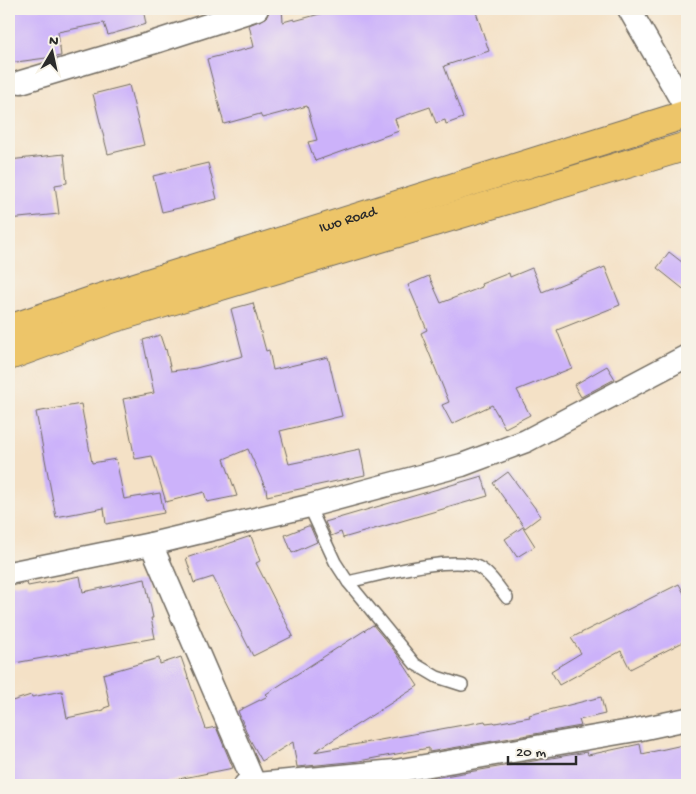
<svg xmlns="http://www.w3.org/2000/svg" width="696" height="794" viewBox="0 0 696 794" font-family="'Gochi Hand',sans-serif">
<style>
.building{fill:#ccb2fa}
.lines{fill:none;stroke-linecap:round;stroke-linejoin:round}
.lane-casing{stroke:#716b61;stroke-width:14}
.street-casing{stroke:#716b61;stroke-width:25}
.primary-casing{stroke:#716b61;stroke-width:30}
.lane{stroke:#fff;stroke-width:11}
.street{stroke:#fff;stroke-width:22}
.primary{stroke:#edc569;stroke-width:28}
.labels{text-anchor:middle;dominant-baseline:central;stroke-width:4;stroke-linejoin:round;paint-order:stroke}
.street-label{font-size:15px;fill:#2b2b2b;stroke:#f7f3e8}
</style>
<rect width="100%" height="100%" fill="#f7f3e8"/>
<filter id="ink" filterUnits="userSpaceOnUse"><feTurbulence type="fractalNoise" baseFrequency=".02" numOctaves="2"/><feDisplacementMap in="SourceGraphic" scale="10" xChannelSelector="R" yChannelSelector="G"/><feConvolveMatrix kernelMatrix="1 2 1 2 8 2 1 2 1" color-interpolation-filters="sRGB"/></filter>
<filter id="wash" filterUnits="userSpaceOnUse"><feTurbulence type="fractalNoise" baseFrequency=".0096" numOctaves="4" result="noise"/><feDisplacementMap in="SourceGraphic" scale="20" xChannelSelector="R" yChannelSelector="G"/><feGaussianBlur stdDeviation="1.12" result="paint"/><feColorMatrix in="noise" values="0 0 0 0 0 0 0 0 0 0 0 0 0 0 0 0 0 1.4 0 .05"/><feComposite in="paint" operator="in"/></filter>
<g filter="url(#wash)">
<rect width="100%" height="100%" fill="#f4e1c6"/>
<g id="blocks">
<!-- building -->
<g class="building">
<polygon points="9,9 143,9 146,24 108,35 104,23 58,32 61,56 9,63"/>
<polygon points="270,9 282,9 283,22 294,19 294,21 338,9 475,9 489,51 444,66 463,118 446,124 445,120 436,123 430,107 395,119 399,131 315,161 308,142 317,140 307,106 262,118 260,114 224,124 207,59 254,47 249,25 266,18"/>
<polygon points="129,85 144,145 108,154 93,94"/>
<polygon points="64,154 67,183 55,185 59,214 9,219 9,160"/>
<polygon points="208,163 217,199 162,212 153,176"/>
<polygon points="669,252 687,266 687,292 657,268"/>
<polygon points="605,267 620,305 557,330 572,368 517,390 530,415 505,428 492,405 452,424 442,405 449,402 421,333 427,330 408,285 429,276 441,303 482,287 481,284 509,273 510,277 532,268 542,292"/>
<polygon points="253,303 266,351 269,350 273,370 328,357 342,416 280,431 289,464 360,449 365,475 267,496 266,489 248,449 224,459 237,496 207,502 204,492 166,502 152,456 135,459 123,399 154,393 143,340 160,335 165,350 166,349 171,371 196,368 243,356 231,309"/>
<polygon points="607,366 615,379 581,397 574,385"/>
<polygon points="81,404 92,463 116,459 124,499 160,493 164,513 106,524 104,508 56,517 36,412"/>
<polygon points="508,472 541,516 525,528 493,483"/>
<polygon points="482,476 488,496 343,538 341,532 331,536 325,522"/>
<polygon points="308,526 310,526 317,542 292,553 285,535"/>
<polygon points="523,527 535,546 517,557 505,539"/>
<polygon points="251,536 260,561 256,563 293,636 253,656 213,577 194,583 186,558"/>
<polygon points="80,576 83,592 145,579 153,618 151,618 155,638 9,664 9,586 27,583 28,586"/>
<polygon points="679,584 687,599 687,640 630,669 621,651 559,685 551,671 581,653 571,638"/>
<polygon points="373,625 397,654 418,686 314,752 485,721 486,723 494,722 495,723 530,717 529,715 601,697 605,714 579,720 581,726 429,752 429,748 359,761 297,767 293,742 262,761 249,738 238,711 268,696 266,694"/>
<polygon points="181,657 206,729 216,727 233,768 149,785 14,785 9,755 9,702 31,695 32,697 62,691 67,718 104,710 104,708 110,706 103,674 159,658 160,664"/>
<polygon points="640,744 642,754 687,744 687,785 435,785 433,778 587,752 588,755"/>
</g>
</g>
</g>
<g filter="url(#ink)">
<use href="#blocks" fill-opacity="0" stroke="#716b61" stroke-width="1"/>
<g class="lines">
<defs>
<g id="lane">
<polyline points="309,506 335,562 348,582 415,664 437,677 462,685"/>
<path d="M348 582C376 576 454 554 478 567 490 573 499 588 507 598"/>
</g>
<g id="street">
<polyline points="629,9 687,110"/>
<polyline points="21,82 152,43 257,9"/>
<polyline points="151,544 254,783"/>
<polyline points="9,573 151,544 309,506 462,465 526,441 687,356"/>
<polyline points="245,785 395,771 636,730 687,719"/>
</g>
<g id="primary">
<path id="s1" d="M9 329 100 298 687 114"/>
<polyline points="9,356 111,319 687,146"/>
</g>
</defs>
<!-- lane casing -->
<use href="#lane" class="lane-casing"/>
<!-- street casing -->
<use href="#street" class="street-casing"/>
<!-- primary casing -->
<use href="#primary" class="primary-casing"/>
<!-- lane -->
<use href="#lane" class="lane"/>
<!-- street -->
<use href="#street" class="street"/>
<!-- primary -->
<use href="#primary" class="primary"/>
</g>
</g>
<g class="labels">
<!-- street labels -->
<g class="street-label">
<text stroke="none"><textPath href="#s1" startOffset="356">Iwo Road</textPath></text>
</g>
</g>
<!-- margin -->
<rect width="696" height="794" fill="none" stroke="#f7f3e8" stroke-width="30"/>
<!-- north arrow -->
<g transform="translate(52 52) rotate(9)" stroke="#f7f3e8" stroke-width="4" paint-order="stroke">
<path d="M0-4L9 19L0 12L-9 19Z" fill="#2b2b2b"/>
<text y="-8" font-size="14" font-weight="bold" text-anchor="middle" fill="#2b2b2b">N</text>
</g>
<!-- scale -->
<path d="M508 756v8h68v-8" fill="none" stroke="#2b2b2b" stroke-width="2.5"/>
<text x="516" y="756" font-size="15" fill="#2b2b2b" stroke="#f7f3e8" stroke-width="4" paint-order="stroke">20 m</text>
</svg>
